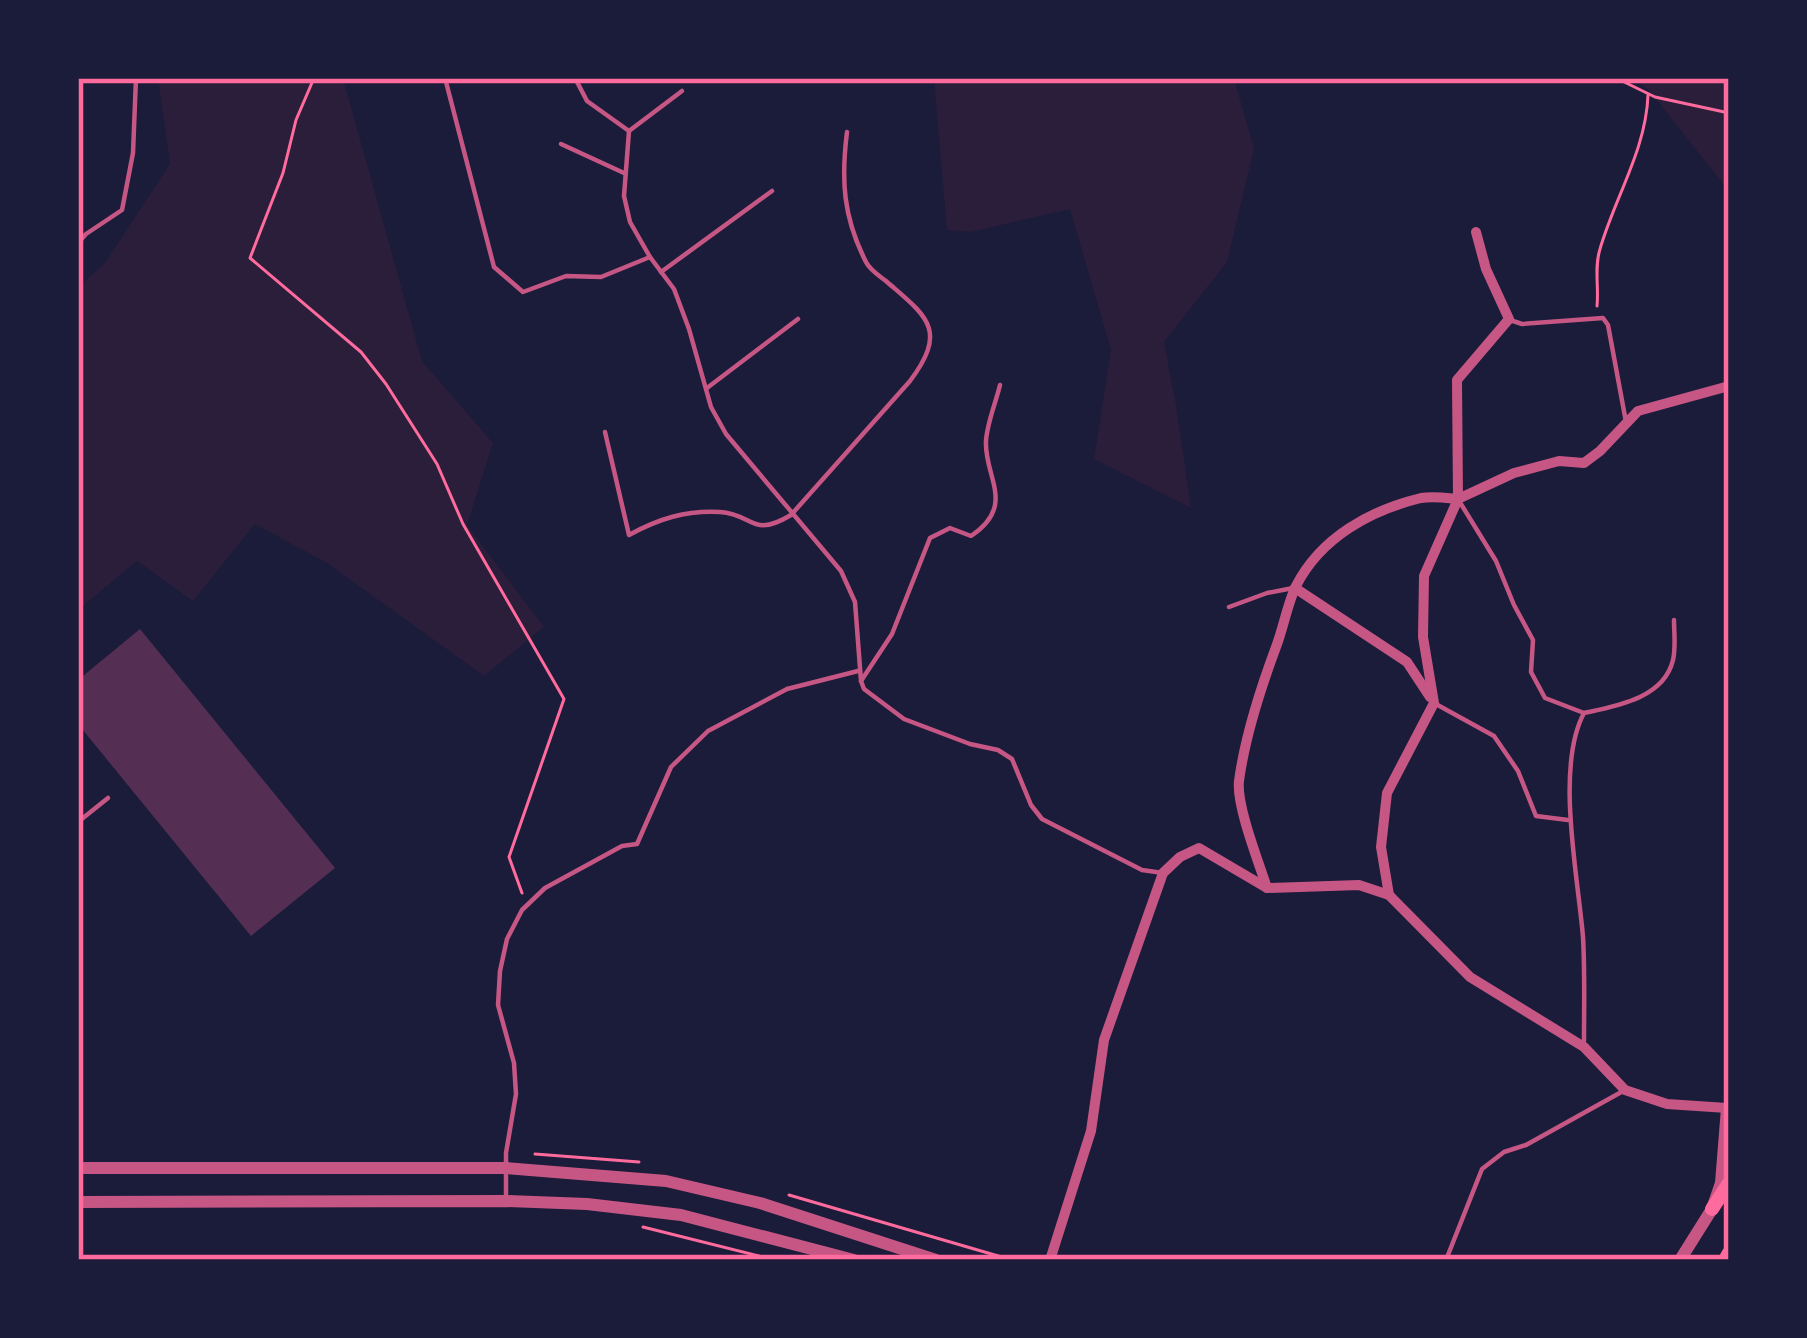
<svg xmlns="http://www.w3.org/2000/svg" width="1807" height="1338" viewBox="0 0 1807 1338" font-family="'Roboto Condensed',sans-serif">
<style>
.green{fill:#2a1e3b}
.building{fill:#542f53}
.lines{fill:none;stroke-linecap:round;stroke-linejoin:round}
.path{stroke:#ff6b9d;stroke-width:3}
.service{stroke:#c65784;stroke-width:4.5}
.minor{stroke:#c65784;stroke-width:10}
.tertiary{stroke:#c65784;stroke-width:12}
.secondary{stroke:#ff6b9d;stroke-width:14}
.neatline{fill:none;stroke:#ff6b9d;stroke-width:4.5}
</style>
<rect width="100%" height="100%" fill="#1b1b3a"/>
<!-- green -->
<g class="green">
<polygon points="158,78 348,78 344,82 422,361 493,443 467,525 544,627 484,676 327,563 255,524 193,601 137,561 78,610 78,287 105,263 170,164"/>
<polygon points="934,78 1234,78 1254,149 1227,262 1164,342 1175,399 1191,508 1094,459 1111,350 1070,209 971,232 947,230"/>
<polygon points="1630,78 1729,78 1729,191 1648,89"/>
</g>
<!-- building -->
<polygon class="building" points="140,629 335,868 251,936 78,724 78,680"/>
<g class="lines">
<!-- path -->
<g class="path">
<polyline points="314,78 296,120 283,173 250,258 361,352 386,384 437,464 463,524 564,699 509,857 522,893"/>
<polyline points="1616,78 1655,97 1729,113"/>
<path d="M1597 306C1599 287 1594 268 1600 249 1615 197 1646 150 1648 95"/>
<polyline points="535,1154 639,1162"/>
<polyline points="789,1195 1012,1260"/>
<polyline points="643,1227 775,1260"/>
</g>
<!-- service -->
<g class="service">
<polyline points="445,78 494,267 523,292 566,276 601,277 650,257"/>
<polyline points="575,78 587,101 629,131 624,196 630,222 650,257 674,289 689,329 711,407 726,434 841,571 855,602 861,681 864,689 904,719 970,744 998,750 1012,759 1031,805 1042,819 1142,870 1163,873"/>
<polyline points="629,131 682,91"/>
<polyline points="561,144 624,173"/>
<polyline points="78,243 86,234 122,210 133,153 136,78"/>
<polyline points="661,272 772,191"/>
<polyline points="1513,321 1522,324 1603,318 1608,325 1626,422"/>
<polyline points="707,388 798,319"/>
<path d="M605 432 629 535C658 519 686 510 720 512 754 514 751 539 791 515L910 381C949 329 926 316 886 281 878 275 870 270 866 262 843 217 841 180 847 132"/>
<polyline points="1461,504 1496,561 1514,605 1533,640 1531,672 1545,698 1584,713"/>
<polyline points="1229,607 1267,593 1293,588"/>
<path d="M861 681 892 634 930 538 950 528 971 536C1017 505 984 477 986 441 987 423 996 402 1000 385"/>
<polyline points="1434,703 1494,736 1518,771 1536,816 1568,820"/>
<polyline points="78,822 108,798"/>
<path d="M1584 1041C1584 1007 1585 972 1583 937 1578 876 1555 767 1584 713 1617 706 1664 698 1673 660 1676 647 1674 633 1674 620"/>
<polyline points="506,1201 506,1153 516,1094 514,1063 498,1005 500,971 507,939 522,910 545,888 622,846 637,844 671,767 708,731 787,689 858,671"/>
<polyline points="1446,1260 1482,1169 1504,1152 1526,1145 1625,1090"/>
</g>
<!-- minor -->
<g class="minor">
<polyline points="1295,588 1407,662 1430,697"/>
<path d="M1267 888C1259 863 1236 805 1239 781 1245 736 1260 690 1276 647 1283 629 1288 602 1296 586 1321 537 1371 510 1421 498 1433 496 1447 498 1458 499L1457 380 1509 319 1486 269 1476 232"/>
<polyline points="1389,895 1381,847 1387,793 1434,703 1423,637 1424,576 1458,499 1514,473 1559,461 1584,463 1600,451 1638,411 1729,386"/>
<polyline points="1050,1260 1091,1131 1104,1040 1163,873 1180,857 1199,848 1267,888 1359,885 1389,895 1470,977 1584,1047 1625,1090 1667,1104 1727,1108"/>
</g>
<!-- tertiary -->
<g class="tertiary">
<polyline points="78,1168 506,1168 666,1181 760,1203 936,1260"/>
<polyline points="78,1202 506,1201 587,1204 681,1215 854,1260"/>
<polyline points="1680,1260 1712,1209 1721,1183 1727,1108"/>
</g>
<!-- secondary -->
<g class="secondary">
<polyline points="1712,1209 1729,1183"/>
<polyline points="1725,1260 1729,1253"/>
</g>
</g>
<!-- border -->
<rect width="1807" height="1338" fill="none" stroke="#1b1b3a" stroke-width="162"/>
<rect x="81" y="81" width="1645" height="1176" class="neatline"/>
</svg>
